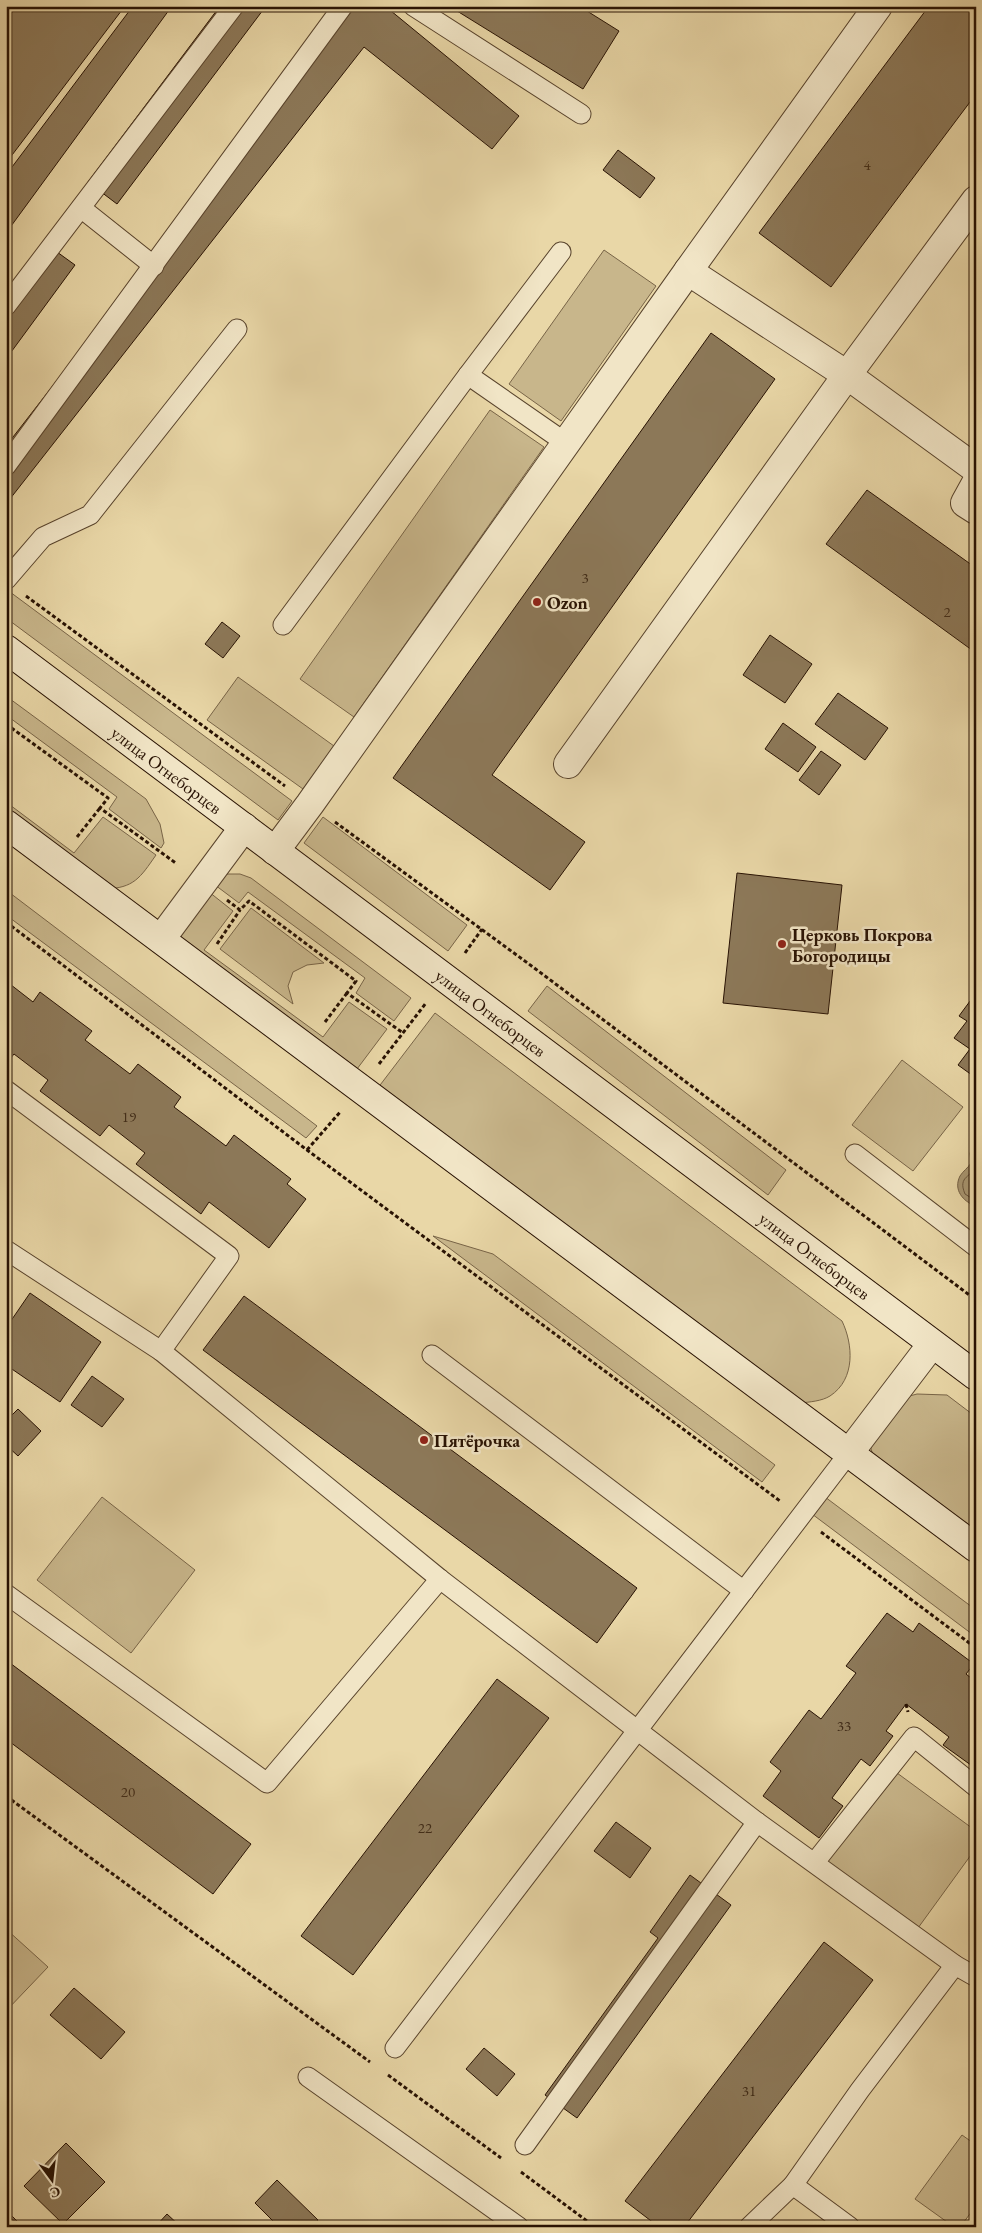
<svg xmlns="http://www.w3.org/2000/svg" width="982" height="2233" viewBox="0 0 982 2233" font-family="'EB Garamond',serif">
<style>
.green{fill:#c8b68b;stroke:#786447}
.water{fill:#a7946f;stroke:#746044}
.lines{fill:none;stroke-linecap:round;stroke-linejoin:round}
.shore{stroke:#685339;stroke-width:1}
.building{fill:#8c7858;stroke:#281203}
.service-casing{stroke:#58432c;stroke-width:21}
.minor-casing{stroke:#58432c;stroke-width:30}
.tertiary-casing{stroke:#58432c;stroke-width:30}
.secondary-casing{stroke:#281203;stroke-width:30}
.path{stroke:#281203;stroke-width:3;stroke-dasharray:4 2.5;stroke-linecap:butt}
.service{stroke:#f1e5c6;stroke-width:19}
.minor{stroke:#f1e5c6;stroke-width:28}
.tertiary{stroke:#f1e5c6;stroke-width:28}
.secondary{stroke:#f1e5c6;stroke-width:28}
.poi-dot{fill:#8f2418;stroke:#f1e5c6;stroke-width:2}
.labels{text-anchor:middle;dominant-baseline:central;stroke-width:5;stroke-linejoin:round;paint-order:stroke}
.number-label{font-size:15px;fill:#412c18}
.poi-label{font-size:18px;font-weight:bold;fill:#281203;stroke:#f1e5c6;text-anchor:start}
.street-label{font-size:18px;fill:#281203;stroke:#f1e5c6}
</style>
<rect width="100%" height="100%" fill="#e9d7a7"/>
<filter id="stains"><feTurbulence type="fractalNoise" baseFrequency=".004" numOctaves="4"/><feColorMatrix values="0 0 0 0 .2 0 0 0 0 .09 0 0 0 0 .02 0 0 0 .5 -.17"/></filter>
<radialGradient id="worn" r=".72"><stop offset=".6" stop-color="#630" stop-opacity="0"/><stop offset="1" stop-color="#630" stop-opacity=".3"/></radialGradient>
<!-- green -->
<g class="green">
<polygon points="604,250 656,286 561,421 509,384"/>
<polygon points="490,410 544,447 354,717 300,679"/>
<polygon points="6,589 292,801 278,820 6,618"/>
<polygon points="238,677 334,746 303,789 207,720"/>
<polygon points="6,696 146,799 160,824 164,843 161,848 109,809 117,797 6,715"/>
<path d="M6 802 74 853 103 817 156 855C140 878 134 888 105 889L6 822Z"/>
<polygon points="323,817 467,925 448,951 304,843"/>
<polygon points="228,874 240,874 251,878 411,998 394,1021 356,993 365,978 248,892 239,903 211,882 218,876"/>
<polygon points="204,888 233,911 204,950 323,1037 349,1002 387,1029 351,1077 179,945 179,921"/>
<polygon points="6,890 317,1126 306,1138 6,915"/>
<polygon points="251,908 324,963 307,965 293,972 288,986 293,1004 220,949"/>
<polygon points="547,986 786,1170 768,1195 528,1011"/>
<path d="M435 1013 842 1321C853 1344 856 1379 830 1396 822 1401 810 1402 800 1403L374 1093Z"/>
<polygon points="902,1060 963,1107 913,1171 852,1125"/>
<polygon points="433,1236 493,1254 775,1465 762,1482"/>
<polygon points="917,1394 947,1395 976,1417 976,1538 875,1460 871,1449 871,1433 902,1398"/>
<polygon points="821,1494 976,1610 976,1637 808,1511"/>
<polygon points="102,1497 195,1570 131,1653 37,1580"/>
<polygon points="893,1770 976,1831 976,1848 918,1928 826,1861"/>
<polygon points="6,1929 48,1967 6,2011"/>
<polygon points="962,2135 976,2145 976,2206 960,2227 954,2227 915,2199"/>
</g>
<!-- water -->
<path class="water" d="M976 1143V1206H975C963 1201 953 1190 960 1176 963 1171 968 1168 971 1163L970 1153Z"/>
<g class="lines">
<!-- shore -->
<path class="shore" d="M976 1152C975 1156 976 1161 975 1165 973 1178 957 1175 965 1194L976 1201"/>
</g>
<!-- building -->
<g class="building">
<polygon points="6,6 125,6 6,163"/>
<polygon points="133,6 172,6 6,233 6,175"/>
<polygon points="220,6 266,6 117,204 88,182"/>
<polygon points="348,6 385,6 519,116 492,149 364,47 6,504 6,446"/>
<polygon points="449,6 579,6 619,31 583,89"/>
<polygon points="929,6 976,6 976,94 831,287 759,233"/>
<polygon points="618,150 655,178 640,198 603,170"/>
<polygon points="46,244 75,265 6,359 6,298"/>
<polygon points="711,333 775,379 492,775 585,842 550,890 393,778"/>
<polygon points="867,490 976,568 976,653 826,544"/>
<polygon points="222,622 240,636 223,658 205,644"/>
<polygon points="770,635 812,664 785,703 743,675"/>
<polygon points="838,693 888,728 865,760 815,724"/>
<polygon points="783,723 816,747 798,772 765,749"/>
<polygon points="821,751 841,765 819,795 799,780"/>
<polygon points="737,873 842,885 828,1014 723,1003"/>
<polygon points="6,981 33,1002 40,992 92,1031 85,1040 130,1074 138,1064 181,1097 174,1107 226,1146 234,1135 291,1179 287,1184 306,1199 269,1248 209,1202 201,1214 136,1164 145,1153 109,1125 100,1136 40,1091 48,1080 14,1054 6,1064"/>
<polygon points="976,993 976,1078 958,1065 970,1049 954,1038 967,1021 959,1016"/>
<polygon points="30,1293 101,1342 60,1402 6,1365 6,1328"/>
<polygon points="244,1296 637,1588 597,1643 203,1350"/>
<polygon points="92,1376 124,1399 102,1427 71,1405"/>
<polygon points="18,1409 41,1431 18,1456 6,1445 6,1421"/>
<polygon points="887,1613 913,1632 919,1623 974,1664 966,1674 976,1682 976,1766 975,1768 943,1745 949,1737 906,1704 886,1731 893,1736 870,1766 861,1759 832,1798 843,1806 819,1838 763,1796 781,1771 770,1762 809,1710 821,1719 856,1673 846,1666"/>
<polygon points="6,1660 251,1844 213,1894 6,1739"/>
<polygon points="497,1679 549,1718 353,1975 301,1936"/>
<polygon points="616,1822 651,1848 630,1878 594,1851"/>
<polygon points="690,1875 731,1905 577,2118 545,2095 658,1938 650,1932"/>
<polygon points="824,1942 873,1980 684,2227 659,2227 625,2201"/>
<polygon points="74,1988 125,2032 101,2059 50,2015"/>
<polygon points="484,2048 515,2074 497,2096 466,2069"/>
<polygon points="66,2143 105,2182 63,2224 24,2186"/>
<polygon points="277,2180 318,2220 312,2227 279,2227 255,2203"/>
<polygon points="6,2210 23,2227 6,2227"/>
<polygon points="167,2214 181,2227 155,2227"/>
</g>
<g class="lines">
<defs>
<g id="service">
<polyline points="413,6 581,114"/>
<polyline points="81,208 154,266"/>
<polyline points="561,252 468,375 566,443"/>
<polyline points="6,306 234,6"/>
<polyline points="6,466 343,6"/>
<polyline points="6,580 43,537 90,515 237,329"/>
<polyline points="283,625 468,375"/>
<polyline points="6,1090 229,1256 161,1351"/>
<polyline points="855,1154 976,1247"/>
<polyline points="6,1250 161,1351 440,1579 757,1822 955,1965 976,1977"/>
<polyline points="432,1355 744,1591"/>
<polyline points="6,1594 267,1783 440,1579"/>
<polyline points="815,1862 914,1737 976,1787"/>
<polyline points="395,2048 849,1453"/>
<polyline points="308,2077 519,2227"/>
<polyline points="525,2145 757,1822"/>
<polyline points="793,2185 850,2227"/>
<polyline points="749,2227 793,2185 860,2090 955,1965"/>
</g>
<g id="minor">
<polyline points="688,271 847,375 976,469"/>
<polyline points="976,483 965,503 976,510"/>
<polyline points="568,764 847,375 976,200"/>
<polyline points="275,851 310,804 688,271 878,6"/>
</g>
<g id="tertiary">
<polyline points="161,939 244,827"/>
<polyline points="849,1453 932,1344"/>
</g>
<g id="secondary">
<path id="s1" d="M6 649 976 1376"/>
<polyline points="6,824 976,1548"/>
</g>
</defs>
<!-- service casing -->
<use href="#service" class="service-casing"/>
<!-- minor casing -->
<use href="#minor" class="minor-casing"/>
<!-- tertiary casing -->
<use href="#tertiary" class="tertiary-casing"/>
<!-- secondary casing -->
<use href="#secondary" class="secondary-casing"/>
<!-- path -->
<g class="path">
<polyline points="26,596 285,786"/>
<polyline points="6,724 108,798 100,808 177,864"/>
<polyline points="335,822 533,967 976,1300"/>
<polyline points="77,837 100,808"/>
<polyline points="227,900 240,910 249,901 356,981 347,993 403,1033"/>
<polyline points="6,922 307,1150 780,1501"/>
<polyline points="217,944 240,910"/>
<polyline points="465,953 482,929"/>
<polyline points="325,1022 347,993"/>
<polyline points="379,1064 426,1003"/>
<polyline points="307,1150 341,1111"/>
<polyline points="821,1532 976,1648"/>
<polyline points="906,1704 908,1712"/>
<polyline points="6,1796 370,2062"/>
<polyline points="388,2075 501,2158"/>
<polyline points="521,2172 595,2227"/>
</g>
<!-- service -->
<use href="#service" class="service"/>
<!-- minor -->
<use href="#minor" class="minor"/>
<!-- tertiary -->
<use href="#tertiary" class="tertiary"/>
<!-- secondary -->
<use href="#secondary" class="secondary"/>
</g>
<!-- markers -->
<g class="poi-dot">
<circle cx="537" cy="602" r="5"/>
<circle cx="782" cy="944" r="5"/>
<circle cx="424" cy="1440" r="5"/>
</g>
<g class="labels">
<!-- number labels -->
<g class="number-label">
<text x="867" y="164">4</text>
<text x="585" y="577">3</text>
<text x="947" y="611">2</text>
<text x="129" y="1116">19</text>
<text x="844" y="1725">33</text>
<text x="128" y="1791">20</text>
<text x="425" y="1827">22</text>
<text x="749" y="2090">31</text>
</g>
<!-- poi labels -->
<g class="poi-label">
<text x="547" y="602">Ozon</text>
<text x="792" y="934">Церковь Покрова<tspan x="792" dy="21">Богородицы</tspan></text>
<text x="434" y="1440">Пятёрочка</text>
</g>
<!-- street labels -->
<g class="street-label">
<text stroke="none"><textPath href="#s1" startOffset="201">улица Огнеборцев</textPath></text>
<text stroke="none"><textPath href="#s1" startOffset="606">улица Огнеборцев</textPath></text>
<text stroke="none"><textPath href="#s1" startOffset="1011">улица Огнеборцев</textPath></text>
</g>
</g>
<!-- margin -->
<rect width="982" height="2233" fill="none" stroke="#e9d7a7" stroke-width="25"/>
<rect x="8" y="8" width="967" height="2218" fill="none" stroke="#281203" stroke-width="2.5"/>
<rect x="12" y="12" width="957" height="2208" fill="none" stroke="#281203"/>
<!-- north arrow -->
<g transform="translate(52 2180) rotate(165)" stroke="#f1e5c6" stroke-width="4" paint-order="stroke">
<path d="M0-4L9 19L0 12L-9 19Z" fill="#281203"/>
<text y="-8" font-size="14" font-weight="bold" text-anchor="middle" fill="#281203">С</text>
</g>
<rect width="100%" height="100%" filter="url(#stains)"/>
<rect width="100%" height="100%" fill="url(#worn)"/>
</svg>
